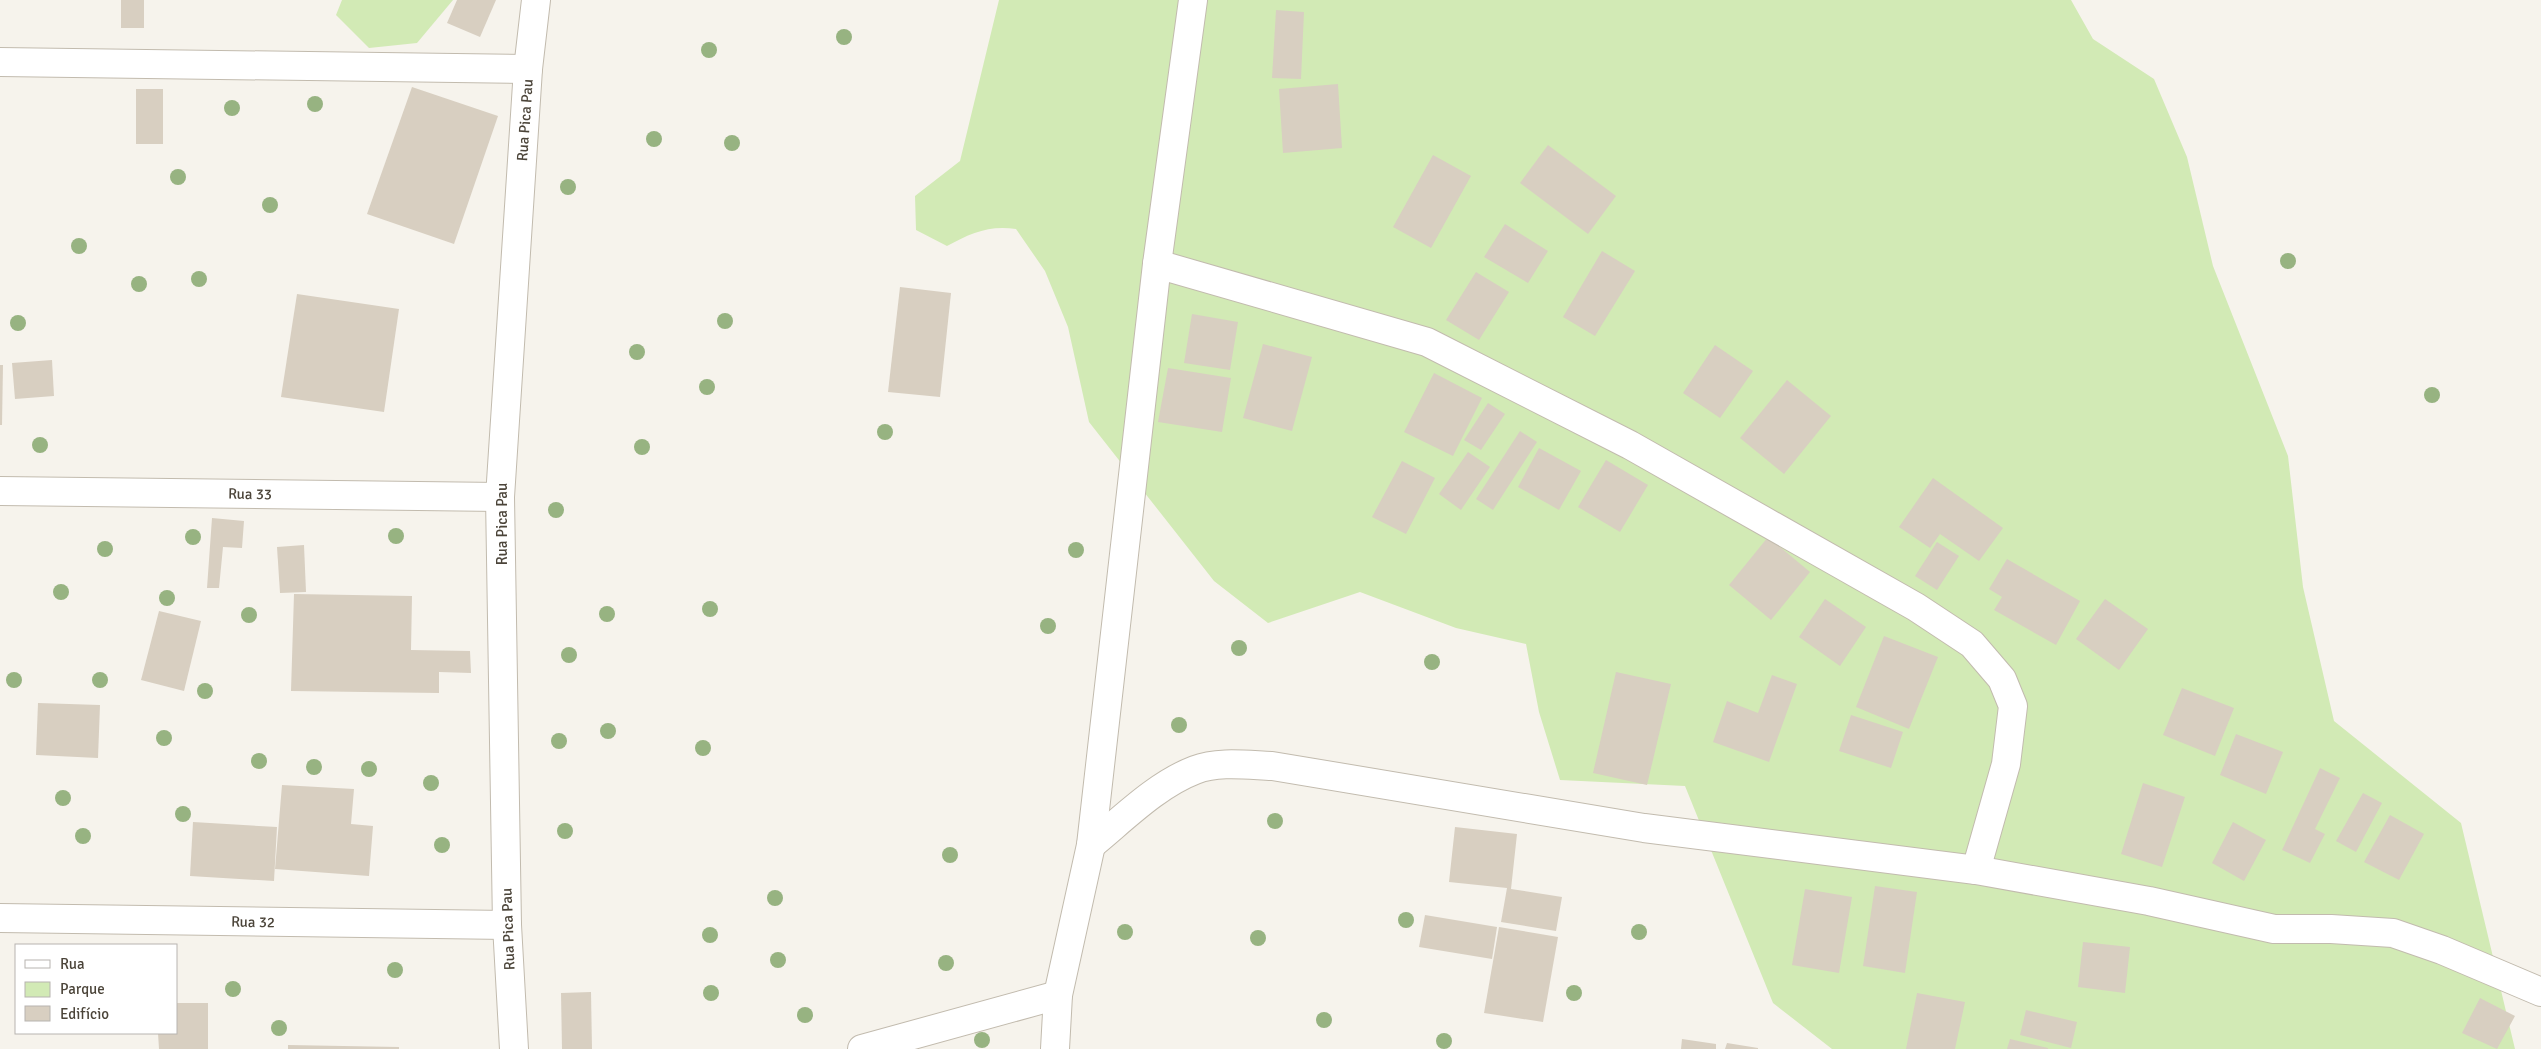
<svg xmlns="http://www.w3.org/2000/svg" width="2541" height="1049" viewBox="0 0 2541 1049" font-family="Signika,sans-serif">
<style>
.green{fill:#d2eab5}
.building{fill:#d8cfc1}
.lines{fill:none;stroke-linecap:round;stroke-linejoin:round}
.minor-casing{stroke:#c2bbae;stroke-width:30}
.tertiary-casing{stroke:#c2bbae;stroke-width:30}
.minor{stroke:#fff;stroke-width:28}
.tertiary{stroke:#fff;stroke-width:28}
.tree{fill:#97b381}
.labels{text-anchor:middle;dominant-baseline:central;stroke-width:4;stroke-linejoin:round;paint-order:stroke}
.street-label{font-size:15px;fill:#4b4439;stroke:#fff}
</style>
<rect width="100%" height="100%" fill="#f6f3ec"/>
<!-- green -->
<g class="green">
<polygon points="342,0 453,0 417,43 369,48 336,15"/>
<path d="M999 0H2071L2093 39 2154 79 2187 157 2213 266 2288 456 2303 587 2334 721 2461 823 2515 1049H1832L1773 1003 1685 786 1560 780 1539 712 1526 644 1456 628 1360 592 1268 623 1214 581 1089 422 1068 327 1045 271 1016 229C989 225 971 233 947 246L916 230 915 196 960 161Z"/>
</g>
<!-- building -->
<g class="building">
<rect x="121" y="0" width="23" height="28"/>
<polygon points="457,0 496,0 480,37 447,23"/>
<polygon points="1276,10 1304,12 1301,79 1272,78"/>
<polygon points="1338,84 1342,148 1283,153 1279,89"/>
<polygon points="412,87 498,116 454,244 367,214"/>
<rect x="136" y="89" width="27" height="55"/>
<polygon points="1548,145 1616,196 1588,234 1520,183"/>
<polygon points="1433,155 1471,176 1431,248 1393,227"/>
<polygon points="1505,224 1548,251 1528,283 1484,257"/>
<polygon points="1602,251 1635,271 1595,336 1563,317"/>
<polygon points="1476,272 1509,292 1479,340 1446,320"/>
<polygon points="900,287 951,293 940,397 888,392"/>
<polygon points="297,294 399,309 384,412 281,397"/>
<polygon points="1192,314 1238,322 1230,370 1184,363"/>
<polygon points="1263,344 1312,357 1292,431 1243,418"/>
<polygon points="1715,345 1753,371 1720,418 1683,393"/>
<polygon points="52,360 54,396 15,399 12,363"/>
<polygon points="0,365 3,365 2,425 0,425"/>
<polygon points="1168,368 1231,378 1222,432 1158,422"/>
<polygon points="1434,373 1482,398 1453,456 1404,432"/>
<polygon points="1787,380 1831,416 1784,474 1740,438"/>
<polygon points="1488,403 1505,414 1481,450 1464,440"/>
<polygon points="1520,431 1537,442 1493,510 1476,499"/>
<polygon points="1539,448 1581,471 1559,510 1518,487"/>
<polygon points="1468,452 1490,467 1461,510 1439,494"/>
<polygon points="1606,460 1648,485 1620,532 1578,507"/>
<polygon points="1402,461 1435,478 1406,534 1372,517"/>
<polygon points="1933,478 2003,528 1979,561 1940,534 1930,548 1899,527"/>
<polygon points="212,518 244,521 242,548 223,547 219,588 207,588"/>
<polygon points="1768,537 1810,572 1771,620 1729,585"/>
<polygon points="1937,542 1959,556 1937,590 1915,576"/>
<polygon points="304,545 306,592 280,593 277,547"/>
<polygon points="2007,559 2080,601 2056,645 1994,610 2002,597 1989,589"/>
<polygon points="294,594 412,596 411,650 470,651 471,673 439,672 439,693 291,691"/>
<polygon points="1825,599 1866,627 1840,666 1799,637"/>
<polygon points="2105,599 2148,629 2119,670 2076,639"/>
<polygon points="159,611 201,621 184,691 141,680"/>
<polygon points="1884,636 1938,657 1909,729 1856,707"/>
<polygon points="1616,672 1671,684 1647,785 1593,773"/>
<polygon points="1772,675 1797,684 1769,762 1713,742 1727,701 1758,713"/>
<polygon points="2182,688 2234,708 2215,756 2163,735"/>
<polygon points="38,703 100,705 98,758 36,755"/>
<polygon points="1851,715 1903,732 1891,768 1839,751"/>
<polygon points="2236,734 2283,752 2266,794 2220,775"/>
<polygon points="2320,768 2340,778 2315,829 2325,834 2310,863 2282,850"/>
<polygon points="2143,783 2185,797 2162,867 2121,854"/>
<polygon points="282,785 354,789 351,824 373,826 369,876 275,869"/>
<polygon points="2363,793 2382,803 2356,852 2336,841"/>
<polygon points="2390,815 2424,834 2399,880 2364,862"/>
<polygon points="193,822 277,827 274,881 190,876"/>
<polygon points="2233,822 2266,840 2244,881 2212,863"/>
<polygon points="1455,827 1517,834 1511,889 1562,897 1556,931 1501,922 1507,888 1449,882"/>
<polygon points="1875,886 1917,892 1905,973 1863,966"/>
<polygon points="1805,889 1852,897 1839,973 1792,965"/>
<polygon points="1425,915 1497,927 1492,959 1419,947"/>
<polygon points="1499,927 1558,937 1543,1022 1484,1013"/>
<polygon points="2083,942 2130,947 2125,993 2078,987"/>
<polygon points="591,992 592,1049 562,1049 561,993"/>
<polygon points="1917,993 1965,1002 1955,1049 1906,1049"/>
<polygon points="2480,998 2515,1016 2497,1049 2462,1033"/>
<polygon points="176,1003 208,1003 208,1049 159,1049 158,1033 176,1033"/>
<polygon points="2026,1010 2077,1022 2071,1048 2020,1035"/>
<polygon points="1682,1039 1716,1044 1716,1049 1681,1049"/>
<polygon points="2010,1039 2048,1048 2048,1049 2007,1049"/>
<polygon points="1727,1043 1758,1048 1758,1049 1725,1049"/>
<polygon points="288,1045 399,1047 399,1049 288,1049"/>
</g>
<g class="lines">
<defs>
<g id="minor">
<polyline points="0,62 528,69"/>
<polyline points="1157,264 1427,342 1630,445 1916,607 1972,644 2002,679 2013,706 2006,764 1976,870"/>
<polyline points="0,491 500,497"/>
<path d="M1091 845C1123 819 1156 785 1195 770 1218 761 1247 765 1272 766L1644 828 1976 870 2149 901 2274 929H2331L2393 933 2442 950 2541 992"/>
<polyline points="0,918 507,925"/>
<polyline points="862,1049 1058,995"/>
<polyline points="1055,1049 1058,995 1091,845 1157,264 1193,0"/>
</g>
<polyline id="tertiary" points="514,1049 507,925 500,497 528,69 536,0"/>
</defs>
<!-- minor casing -->
<use href="#minor" class="minor-casing"/>
<!-- tertiary casing -->
<use href="#tertiary" class="tertiary-casing"/>
<!-- minor -->
<use href="#minor" class="minor"/>
<!-- tertiary -->
<use href="#tertiary" class="tertiary"/>
</g>
<!-- trees -->
<g class="tree">
<circle cx="844" cy="37" r="8"/>
<circle cx="709" cy="50" r="8"/>
<circle cx="315" cy="104" r="8"/>
<circle cx="232" cy="108" r="8"/>
<circle cx="654" cy="139" r="8"/>
<circle cx="732" cy="143" r="8"/>
<circle cx="178" cy="177" r="8"/>
<circle cx="568" cy="187" r="8"/>
<circle cx="270" cy="205" r="8"/>
<circle cx="79" cy="246" r="8"/>
<circle cx="2288" cy="261" r="8"/>
<circle cx="199" cy="279" r="8"/>
<circle cx="139" cy="284" r="8"/>
<circle cx="725" cy="321" r="8"/>
<circle cx="18" cy="323" r="8"/>
<circle cx="637" cy="352" r="8"/>
<circle cx="707" cy="387" r="8"/>
<circle cx="2432" cy="395" r="8"/>
<circle cx="885" cy="432" r="8"/>
<circle cx="40" cy="445" r="8"/>
<circle cx="642" cy="447" r="8"/>
<circle cx="556" cy="510" r="8"/>
<circle cx="396" cy="536" r="8"/>
<circle cx="193" cy="537" r="8"/>
<circle cx="105" cy="549" r="8"/>
<circle cx="1076" cy="550" r="8"/>
<circle cx="61" cy="592" r="8"/>
<circle cx="167" cy="598" r="8"/>
<circle cx="710" cy="609" r="8"/>
<circle cx="607" cy="614" r="8"/>
<circle cx="249" cy="615" r="8"/>
<circle cx="1048" cy="626" r="8"/>
<circle cx="1239" cy="648" r="8"/>
<circle cx="569" cy="655" r="8"/>
<circle cx="1432" cy="662" r="8"/>
<circle cx="14" cy="680" r="8"/>
<circle cx="100" cy="680" r="8"/>
<circle cx="205" cy="691" r="8"/>
<circle cx="1179" cy="725" r="8"/>
<circle cx="608" cy="731" r="8"/>
<circle cx="164" cy="738" r="8"/>
<circle cx="559" cy="741" r="8"/>
<circle cx="703" cy="748" r="8"/>
<circle cx="259" cy="761" r="8"/>
<circle cx="314" cy="767" r="8"/>
<circle cx="369" cy="769" r="8"/>
<circle cx="431" cy="783" r="8"/>
<circle cx="63" cy="798" r="8"/>
<circle cx="183" cy="814" r="8"/>
<circle cx="1275" cy="821" r="8"/>
<circle cx="565" cy="831" r="8"/>
<circle cx="83" cy="836" r="8"/>
<circle cx="442" cy="845" r="8"/>
<circle cx="950" cy="855" r="8"/>
<circle cx="775" cy="898" r="8"/>
<circle cx="1406" cy="920" r="8"/>
<circle cx="1125" cy="932" r="8"/>
<circle cx="1639" cy="932" r="8"/>
<circle cx="710" cy="935" r="8"/>
<circle cx="1258" cy="938" r="8"/>
<circle cx="778" cy="960" r="8"/>
<circle cx="946" cy="963" r="8"/>
<circle cx="395" cy="970" r="8"/>
<circle cx="233" cy="989" r="8"/>
<circle cx="711" cy="993" r="8"/>
<circle cx="1574" cy="993" r="8"/>
<circle cx="805" cy="1015" r="8"/>
<circle cx="1324" cy="1020" r="8"/>
<circle cx="279" cy="1028" r="8"/>
<circle cx="982" cy="1040" r="8"/>
<circle cx="1444" cy="1041" r="8"/>
</g>
<g class="labels">
<!-- street labels -->
<g class="street-label">
<text transform="translate(525 120) rotate(-86)">Rua Pica Pau</text>
<text transform="translate(250 494) rotate(1)">Rua 33</text>
<text transform="translate(502 524) rotate(-90)">Rua Pica Pau</text>
<text transform="translate(253 922) rotate(1)">Rua 32</text>
<text transform="translate(508 929) rotate(-92)">Rua Pica Pau</text>
</g>
</g>
<!-- legend -->
<rect x="15" y="944" width="162" height="90" fill="#ffffff" stroke="#b7b4b0"/>
<rect x="25" y="960" width="25" height="8" fill="#ffffff" stroke="#b7b4b0"/>
<text x="60" y="969" font-size="15" fill="#4b4439">Rua</text>
<rect x="25" y="982" width="25" height="15" fill="#d2eab5" stroke="#b7b4b0"/>
<text x="60" y="994" font-size="15" fill="#4b4439">Parque</text>
<rect x="25" y="1006" width="25" height="15" fill="#d8cfc1" stroke="#b7b4b0"/>
<text x="60" y="1019" font-size="15" fill="#4b4439">Edifício</text>
</svg>
